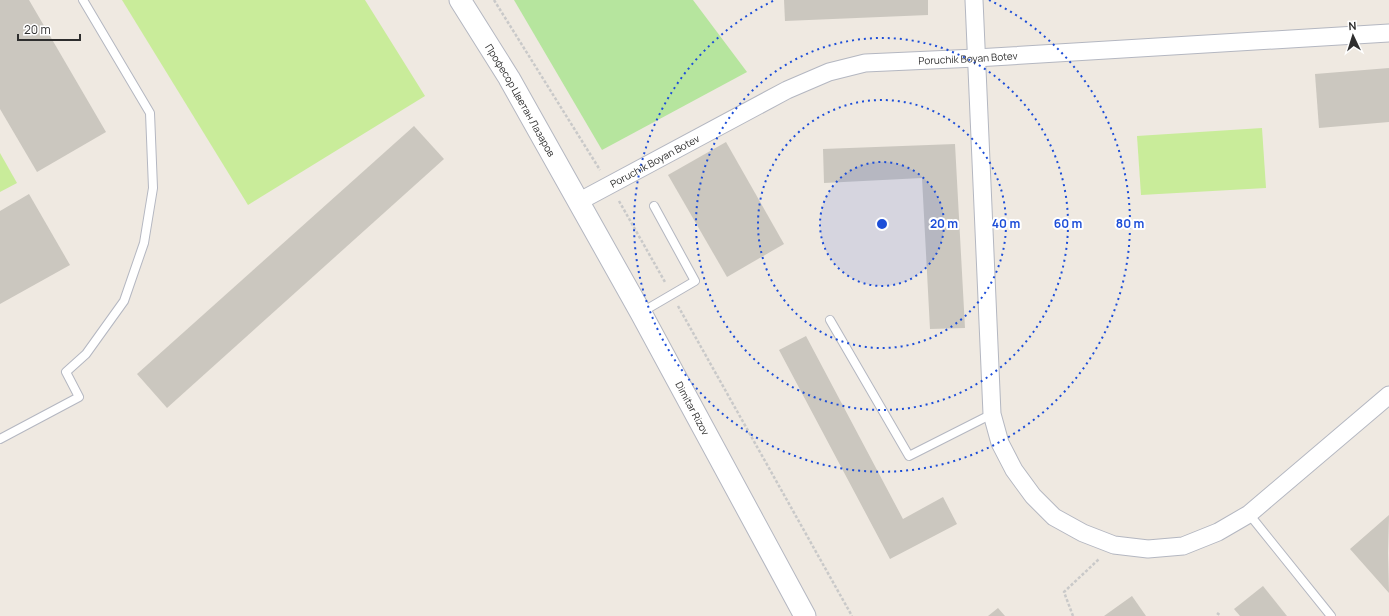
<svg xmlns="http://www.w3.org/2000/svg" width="1389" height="616" viewBox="0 0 1389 616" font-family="Manrope,sans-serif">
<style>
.green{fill:#b6e59e}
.pitch{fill:#c9ec9a}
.building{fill:#cbc7bf}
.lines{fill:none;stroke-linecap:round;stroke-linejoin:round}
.service-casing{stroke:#b4b7c1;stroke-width:10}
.minor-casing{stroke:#b4b7c1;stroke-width:19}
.tertiary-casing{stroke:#b4b7c1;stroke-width:23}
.path{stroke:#c9c9c9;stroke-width:2.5;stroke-dasharray:3 2;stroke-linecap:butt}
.service{stroke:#fff;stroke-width:8}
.minor{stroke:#fff;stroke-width:17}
.tertiary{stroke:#fff;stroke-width:21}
.ring{fill:none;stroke:#1d4ed8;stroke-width:2;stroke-dasharray:2 4}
.labels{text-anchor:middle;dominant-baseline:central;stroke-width:4;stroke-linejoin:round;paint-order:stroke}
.street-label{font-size:10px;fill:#2e2e2e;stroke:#fff}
.centre{fill:#1d4ed8;stroke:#fff;stroke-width:2}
.ring-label{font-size:12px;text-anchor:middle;font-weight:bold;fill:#1d4ed8;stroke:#fff;stroke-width:4;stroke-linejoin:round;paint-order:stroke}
</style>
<rect width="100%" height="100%" fill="#efe9e1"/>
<!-- green -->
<polygon class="green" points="514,0 693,0 747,72 602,150"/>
<!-- pitch -->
<g class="pitch">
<polygon points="122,0 365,0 425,96 248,205"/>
<polygon points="1262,128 1266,188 1141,195 1137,136"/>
<polygon points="0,153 17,183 0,192"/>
</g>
<!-- building -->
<g class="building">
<polygon points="0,0 29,0 106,132 37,172 0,109"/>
<polygon points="784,0 928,0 928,15 785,21"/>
<polygon points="1389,68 1389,122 1319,128 1315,74"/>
<polygon points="414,126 444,159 167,408 137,374"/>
<polygon points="726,142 784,244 727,277 668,175"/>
<polygon points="955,144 965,328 930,329 922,178 824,183 823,149"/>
<polygon points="29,194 70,265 0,304 0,211"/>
<polygon points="806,336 903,519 943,497 957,524 890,559 779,350"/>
<polygon points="1389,515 1388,553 1389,593 1350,549"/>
<polygon points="1263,586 1287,616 1240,616 1234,609"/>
<polygon points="1132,596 1146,616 1104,616"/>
<polygon points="998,608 1005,616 988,616"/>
</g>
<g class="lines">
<defs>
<g id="service">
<polyline points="642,312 695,281 654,206"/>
<polyline points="830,320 909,456 992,414"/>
<polyline points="0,439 79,397 66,372 86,354 124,301 144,243 153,188 150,113 83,0"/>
<polyline points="1249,514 1331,616"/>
</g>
<g id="minor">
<polyline points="974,0 992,414 1000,443 1014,470 1033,496 1054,517 1083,533 1114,545 1148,549 1183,546 1218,532 1249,514 1389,395"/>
<path id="s1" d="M578 202 787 90 829 72 865 63 976 58 1389 33"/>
</g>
<g id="tertiary">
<path id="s2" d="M460 0 509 78 641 313 805 616"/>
</g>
</defs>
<!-- service casing -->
<use href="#service" class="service-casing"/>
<!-- minor casing -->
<use href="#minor" class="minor-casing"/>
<!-- tertiary casing -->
<use href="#tertiary" class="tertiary-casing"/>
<!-- path -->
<g class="path">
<polyline points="494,0 600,170"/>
<polyline points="619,201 665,282"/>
<polyline points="678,306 852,616"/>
<polyline points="1217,613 1221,616"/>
<polyline points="1073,616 1064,592 1099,559"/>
</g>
<!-- service -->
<use href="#service" class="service"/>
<!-- minor -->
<use href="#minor" class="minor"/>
<!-- tertiary -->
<use href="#tertiary" class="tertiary"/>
</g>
<!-- distance rings -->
<circle cx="882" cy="224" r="62" fill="#1d4ed8" fill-opacity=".12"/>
<g class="ring">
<circle cx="882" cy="224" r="62"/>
<circle cx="882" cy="224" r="124"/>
<circle cx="882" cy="224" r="186"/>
<path d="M989 0A248 248 0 1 1 775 0"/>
</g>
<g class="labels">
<!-- street labels -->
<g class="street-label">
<text stroke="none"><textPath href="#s1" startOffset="423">Poruchik Boyan Botev</textPath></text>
<text stroke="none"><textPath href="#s2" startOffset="117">Професор Цветан Лазаров</textPath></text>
<text stroke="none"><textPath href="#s1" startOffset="87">Poruchik Boyan Botev</textPath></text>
<text stroke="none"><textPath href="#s2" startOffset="470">Dimitar Rizov</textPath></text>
</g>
</g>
<circle cx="882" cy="224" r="6" class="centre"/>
<g class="ring-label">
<text x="944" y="228">20 m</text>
<text x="1006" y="228">40 m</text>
<text x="1068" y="228">60 m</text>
<text x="1130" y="228">80 m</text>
</g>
<!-- north arrow -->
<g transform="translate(1353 36) rotate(356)" stroke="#ffffff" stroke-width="3" paint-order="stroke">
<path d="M0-3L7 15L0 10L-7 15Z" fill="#2e2e2e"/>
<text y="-6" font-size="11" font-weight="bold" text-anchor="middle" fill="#2e2e2e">N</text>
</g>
<!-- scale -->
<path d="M18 34v6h62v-6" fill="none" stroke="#2e2e2e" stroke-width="2"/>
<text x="24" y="34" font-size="12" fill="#2e2e2e" stroke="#ffffff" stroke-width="3" paint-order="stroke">20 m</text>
</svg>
